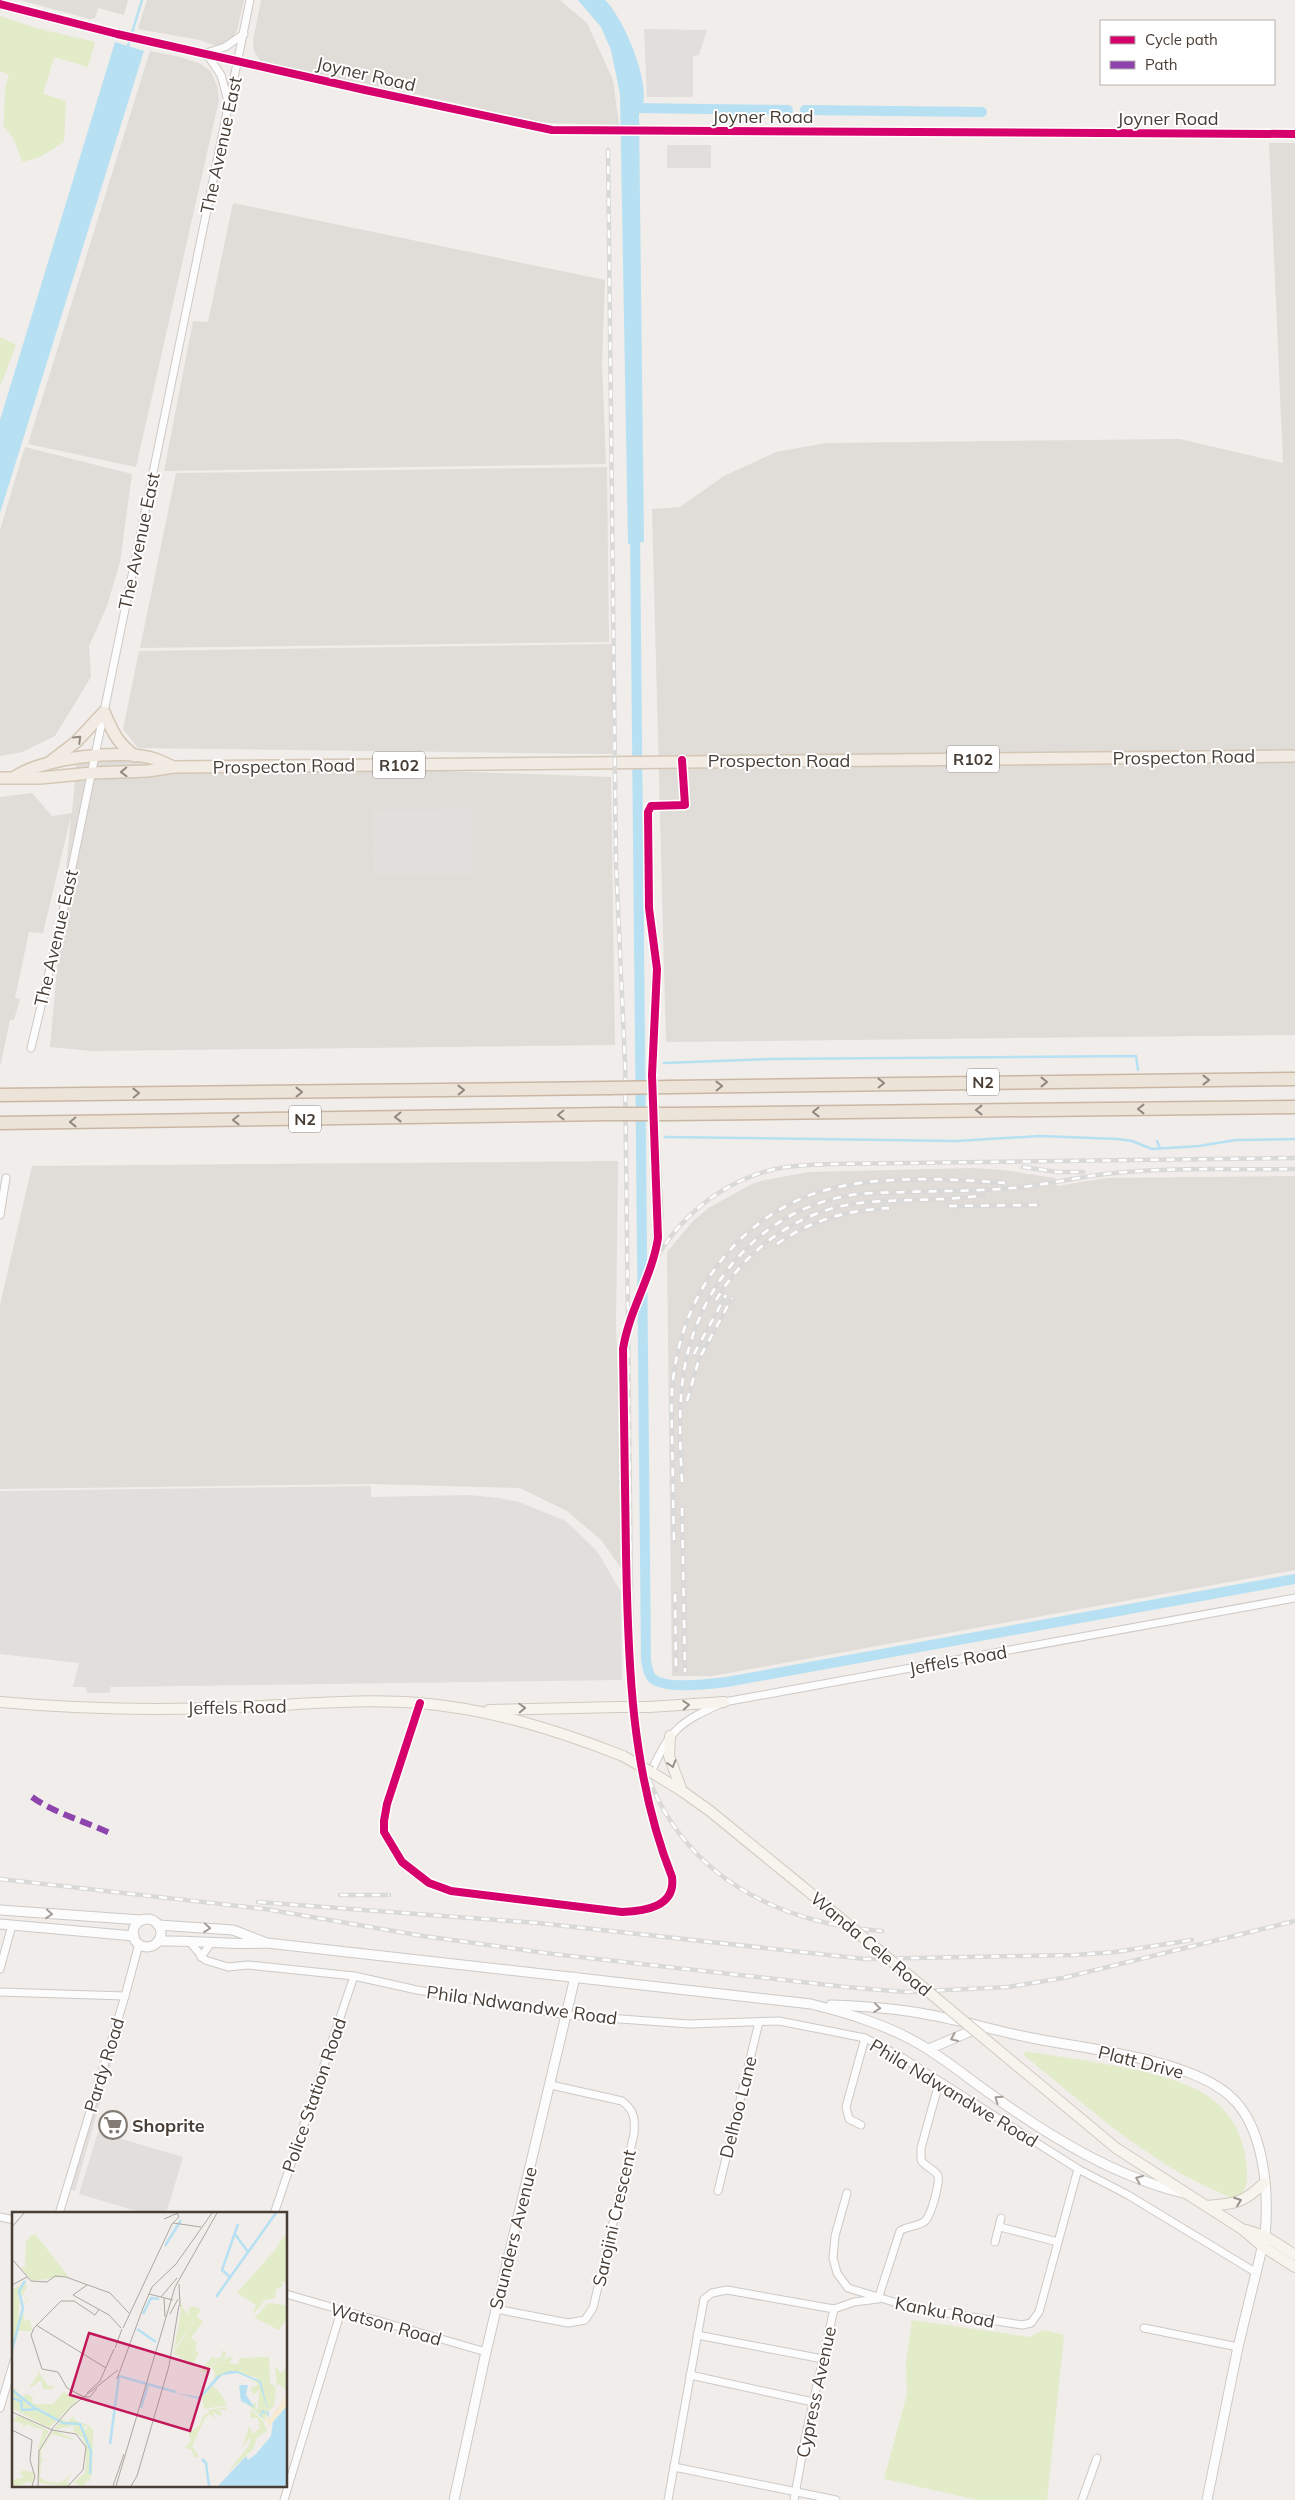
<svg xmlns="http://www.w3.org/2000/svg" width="1295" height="2500" viewBox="0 0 1295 2500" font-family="Mulish,sans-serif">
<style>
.industrial{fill:#e0dcd8}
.green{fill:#e2ecc8}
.parking{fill:#e2dedb}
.water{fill:#b7e1f2}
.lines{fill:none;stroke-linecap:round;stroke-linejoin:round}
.stream{stroke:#b7e1f2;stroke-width:2.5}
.canal{stroke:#b7e1f2;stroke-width:10}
.minor-casing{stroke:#cdc9c6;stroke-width:9}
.tertiary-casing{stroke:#cdc9c6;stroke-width:11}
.secondary-casing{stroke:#d1cac0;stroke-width:12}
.primary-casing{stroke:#d4c7b6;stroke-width:14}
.motorway-casing{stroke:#cab7a3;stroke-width:15}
.minor{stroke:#fdfcfc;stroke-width:7}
.tertiary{stroke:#fdfcfc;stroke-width:9}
.secondary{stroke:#f7f4ee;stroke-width:10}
.primary{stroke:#f1ebe3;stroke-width:11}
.motorway{stroke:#ece3d9;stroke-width:12}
.rail-casing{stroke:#d9d9d8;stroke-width:4.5}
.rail{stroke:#fff;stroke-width:2.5;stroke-dasharray:8;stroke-linecap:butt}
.minor-bridge-casing{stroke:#cdc9c6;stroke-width:9;stroke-linecap:butt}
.secondary-bridge-casing{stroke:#d1cac0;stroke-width:12;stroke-linecap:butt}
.motorway-bridge-casing{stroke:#cab7a3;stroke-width:15;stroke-linecap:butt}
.minor-bridge{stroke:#fdfcfc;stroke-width:7}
.secondary-bridge{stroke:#f7f4ee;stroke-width:10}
.motorway-bridge{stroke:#ece3d9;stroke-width:12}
.quiet{stroke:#8e44ad;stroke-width:6;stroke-dasharray:12 6;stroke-linecap:butt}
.cycleway-casing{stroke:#fff;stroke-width:11}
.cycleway{stroke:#d6006c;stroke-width:8}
.oneway{stroke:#948c83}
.oneway2{stroke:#92887f}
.oneway3{stroke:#979088}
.oneway4{stroke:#a29d98}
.labels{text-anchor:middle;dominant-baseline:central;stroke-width:4;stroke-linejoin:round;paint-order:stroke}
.shield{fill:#fff;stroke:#7f7872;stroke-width:1}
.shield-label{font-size:16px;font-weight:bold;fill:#483e35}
.street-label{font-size:18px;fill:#483e35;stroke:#fff}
.poi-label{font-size:18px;font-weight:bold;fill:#483e35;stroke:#fff;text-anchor:start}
.inset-river{fill:none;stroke:#b7e1f2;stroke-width:2.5}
.inset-road{fill:none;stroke:#ada7a2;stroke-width:1}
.view{fill:#c2185b;fill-opacity:0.15;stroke:#c2185b;stroke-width:2.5}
.inset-edge{fill:none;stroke:#483e35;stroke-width:2.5}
</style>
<rect width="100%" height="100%" fill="#f0edea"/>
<!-- industrial -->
<g class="industrial">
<polygon points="20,0 128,0 124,15 98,8 95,18 90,19"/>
<polygon points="147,0 244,0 237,30 231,41 226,44 213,45 200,40 138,29"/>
<polygon points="261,0 560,0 587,23 613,80 619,125 545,123 388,88 269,65 261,62 254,51 253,41"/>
<polygon points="150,51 180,57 201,64 211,72 217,86 219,100 136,467 28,444"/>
<polygon points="1269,143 1295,143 1295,1035 666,1042 652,509 680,507 724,476 776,452 827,443 1180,439 1283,463"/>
<polygon points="233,203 605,280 602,364 606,464 164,471 193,321 208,322"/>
<polygon points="25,447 132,474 120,562 107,606 89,646 91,677 55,736 22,752 0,756 0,530"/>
<polygon points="607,467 609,642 140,648 176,473"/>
<polygon points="612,644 612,754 138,748 123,729 139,651"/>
<polygon points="77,758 611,777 615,1045 92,1051 50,1047 71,816 43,933 29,932 15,998 20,999 14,1020 10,1020 0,1067 0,797 32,793 52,816 72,813"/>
<polygon points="618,1161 616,1324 624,1572 601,1540 567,1511 520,1488 372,1484 0,1489 0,1305 32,1166"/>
<polygon points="972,1168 1004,1170 1055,1178 1057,1186 1107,1178 1295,1176 1295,1570 712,1676 672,1676 667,1252 693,1221 710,1207 752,1184 765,1180 810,1172"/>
</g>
<!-- green -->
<g class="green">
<path d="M0 16 36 28 95 42 88 67 54 57 43 94 66 101 64 142 40 157 22 162 14 139 3 125C6 107 2 92 9 75L0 71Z"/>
<polygon points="0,337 16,345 0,387"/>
<path d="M1025 2051C1074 2060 1171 2069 1209 2097 1222 2106 1232 2118 1238 2132 1245 2147 1259 2204 1227 2196 1212 2189 1196 2182 1182 2174 1125 2141 1075 2097 1024 2055Z"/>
<polygon points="912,2320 1030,2337 1043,2330 1064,2335 1047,2500 978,2500 884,2479 907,2394 906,2364"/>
</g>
<!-- parking -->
<g class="parking">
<polygon points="644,29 707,30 699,55 693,56 693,97 647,97"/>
<rect x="667" y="145" width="44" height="23"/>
<polygon points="473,809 473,875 374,876 373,810"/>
<polygon points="371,1486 371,1497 469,1495 498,1498 519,1502 566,1521 597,1551 621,1592 622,1680 110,1687 110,1693 87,1693 86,1687 73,1687 79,1663 0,1654 0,1491"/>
<polygon points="112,2033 119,2035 75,2191 69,2189"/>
<polygon points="98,2132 183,2157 166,2214 147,2214 79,2194"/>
</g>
<!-- water -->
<g class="water">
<path d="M578 0H605C624 18 656 92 639 114L644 542 628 544 620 94 611 50 601 27Z"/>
<polygon points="115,42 144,51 0,513 0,420"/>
</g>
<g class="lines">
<!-- stream -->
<g class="stream">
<polyline points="127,49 142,0"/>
<polyline points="664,1063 772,1059 1136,1056 1138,1070"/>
<polyline points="665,1137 957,1141 1040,1136 1118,1139 1132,1141 1152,1149 1199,1146 1236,1140 1295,1139"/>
<polyline points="1157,1141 1160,1148"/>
</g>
<!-- canal -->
<g class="canal">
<polyline points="633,108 788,110"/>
<polyline points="805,110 982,112"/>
<path d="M635 530 646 1660C647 1666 648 1674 652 1678 664 1690 710 1684 727 1682L1295 1579"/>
</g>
<defs>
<g id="minor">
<polyline points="0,4 117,34 365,90 552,130 1295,134"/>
<polyline points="228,101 221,75 206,53 225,47 244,34"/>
<polyline points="31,1048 59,931 250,0"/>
<polyline points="0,1215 6,1178"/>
<polyline points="648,1272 655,1253 659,1215 652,1075 657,969 649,908 647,818 651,806 685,805 682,760"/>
<path d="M420 1703 387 1804 384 1821V1832L402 1862 429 1883 451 1891 622 1912C645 1911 676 1907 672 1877 631 1774 628 1663 626 1553 625 1485 624 1417 623 1349L632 1313"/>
<path d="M651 1772C671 1727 681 1722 724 1702L1295 1598"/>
<polyline points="189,1941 205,1960 228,1967 248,1965 354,1976 417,1990 566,2015 689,2024 779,2021 865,2038 903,2058 1078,2169 1128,2195 1255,2272"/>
<polyline points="201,1957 211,1943"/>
<polyline points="0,1969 12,1925"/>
<polyline points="0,1992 125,1996"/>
<polyline points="861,2125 849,2119 846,2107 865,2038"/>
<polyline points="718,2191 759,2022"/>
<polyline points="847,2193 835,2236 833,2258 837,2273 848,2288 910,2307 1022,2325 1031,2323 1039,2312 1078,2169"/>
<polyline points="59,2214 125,1996 139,1944"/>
<polyline points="274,2214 354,1976"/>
<polyline points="0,2217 14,2220"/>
<polyline points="1000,2227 1058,2242"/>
<polyline points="995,2242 1001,2218"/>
<polyline points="286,2294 486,2352"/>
<path d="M496 2309 568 2323 585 2320 593 2308 634 2134C635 2119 635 2111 622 2101L551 2085"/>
<polyline points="1144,2328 1238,2347"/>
<polyline points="697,2335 823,2359"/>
<polyline points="690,2375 813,2402"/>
<polyline points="0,2408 14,2361"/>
<polyline points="674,2467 836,2500"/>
<polyline points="284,2500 341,2311"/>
<polyline points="668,2500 704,2299 712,2293 727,2290 834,2309"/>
<path d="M794 2500 805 2439 834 2309 854 2302 878 2299 900 2231C908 2225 919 2227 925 2221 931 2216 940 2183 938 2176 935 2169 925 2167 921 2160V2148L939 2083"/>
<polyline points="1082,2500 1097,2458"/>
</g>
<g id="tertiary">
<polyline points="0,1910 141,1920"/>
<circle cx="147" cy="1933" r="14"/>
<polyline points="0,1924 134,1936"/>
<polyline points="158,1925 233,1930 264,1942"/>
<path d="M158 1941C194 1940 230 1945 267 1943L811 2004C847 2013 881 2023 914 2041 942 2056 966 2077 992 2095 1049 2136 1114 2176 1183 2193"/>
<path d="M831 2005C862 2006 894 2008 925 2014 961 2020 996 2031 1032 2038 1087 2049 1189 2059 1230 2096 1265 2127 1269 2193 1265 2236L1238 2347 1207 2500"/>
<polyline points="929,2049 978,2028"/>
<polyline points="454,2500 486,2352 575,1977"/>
</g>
<g id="secondary">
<path d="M0 1702C79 1709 158 1711 238 1707 298 1705 359 1698 419 1703 490 1709 557 1730 623 1756"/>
<polyline points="649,1707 724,1702"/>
<polyline points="489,1710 619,1707"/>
<polyline points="670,1736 669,1756 682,1791"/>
<polyline points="651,1772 682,1791 710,1811 803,1887"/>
<polyline points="1003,2054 1116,2148 1242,2229 1262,2246 1295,2267"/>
<path d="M1207 2206C1234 2204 1244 2203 1264 2183"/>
<polyline points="1246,2230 1265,2236 1295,2255"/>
</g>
<g id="primary">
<path d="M50 762 76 742 104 712C112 731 118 744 135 756"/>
<path d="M15 777C42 758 124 748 155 759 161 761 167 764 173 767"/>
<polyline points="0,778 40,778 92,773 148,771 173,767 1295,756"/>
</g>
<g id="motorway">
<polyline points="670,1087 1295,1079"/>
<polyline points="0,1095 609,1088"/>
<polyline points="670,1114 1295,1107"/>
<polyline points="0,1123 609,1114"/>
</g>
</defs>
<!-- minor casing -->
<use href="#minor" class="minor-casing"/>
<!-- tertiary casing -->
<use href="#tertiary" class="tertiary-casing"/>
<!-- secondary casing -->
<use href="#secondary" class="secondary-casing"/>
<!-- primary casing -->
<use href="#primary" class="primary-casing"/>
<!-- motorway casing -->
<use href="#motorway" class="motorway-casing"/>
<!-- minor -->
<use href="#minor" class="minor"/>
<!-- tertiary -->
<use href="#tertiary" class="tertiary"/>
<!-- secondary -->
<use href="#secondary" class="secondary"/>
<!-- primary -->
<use href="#primary" class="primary"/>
<!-- motorway -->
<use href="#motorway" class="motorway"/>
<defs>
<g id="rail">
<path d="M608 150 616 863 625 1063 632 1677C635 1709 635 1743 647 1774 685 1877 778 1923 882 1931"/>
<polyline points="1023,1167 1057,1172 1083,1172"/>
<polyline points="949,1206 1038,1205"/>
<path d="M777 1244C811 1220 848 1210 889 1208"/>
<path d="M716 1300C749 1245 805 1206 870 1202 909 1199 946 1201 984 1195"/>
<path d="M633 1317C650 1245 701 1187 775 1169 794 1165 813 1165 832 1164L1295 1158"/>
<polyline points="694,1354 726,1295"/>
<polyline points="687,1401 699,1359 732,1298"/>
<path d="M682 1482C680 1444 678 1408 684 1371 698 1286 759 1212 846 1196 864 1192 884 1193 903 1192 940 1191 977 1191 1013 1188 1047 1185 1081 1176 1115 1173 1174 1167 1235 1170 1295 1169"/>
<polyline points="682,1508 685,1672"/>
<path d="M674 1540C673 1507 673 1474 672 1441 672 1418 670 1395 674 1373 686 1282 751 1203 843 1186 892 1176 955 1179 1005 1183"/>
<polyline points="675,1594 676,1671"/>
<polyline points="0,1879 265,1909 423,1936 553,1954 846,1987 905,1992 1008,1987 1063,1978 1295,1921"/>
<polyline points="340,1895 389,1895"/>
<polyline points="258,1902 538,1923 865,1959 1075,1955 1115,1952 1192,1940"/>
</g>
</defs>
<!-- rail casing -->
<use href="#rail" class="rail-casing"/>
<!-- rail -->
<use href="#rail" class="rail"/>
<defs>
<polyline id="minor-bridge" points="632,1313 648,1272"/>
<g id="secondary-bridge">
<polyline points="619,1707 649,1707"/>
<polyline points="623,1756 651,1772"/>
<polyline points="803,1887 1003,2054"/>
</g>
<g id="motorway-bridge">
<polyline points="609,1088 670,1087"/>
<polyline points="609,1114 670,1114"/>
</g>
</defs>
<!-- minor-bridge casing -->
<use href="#minor-bridge" class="minor-bridge-casing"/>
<!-- secondary-bridge casing -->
<use href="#secondary-bridge" class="secondary-bridge-casing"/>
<!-- motorway-bridge casing -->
<use href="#motorway-bridge" class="motorway-bridge-casing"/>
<!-- minor-bridge -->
<use href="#minor-bridge" class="minor-bridge"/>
<!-- secondary-bridge -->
<use href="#secondary-bridge" class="secondary-bridge"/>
<!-- motorway-bridge -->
<use href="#motorway-bridge" class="motorway-bridge"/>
<!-- quiet -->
<path class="quiet" d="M32 1797C54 1813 84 1821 110 1833"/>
<defs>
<g id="cycleway">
<polyline points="0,4 117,34 365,90 552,130 1295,134"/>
<path d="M420 1703 387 1804 384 1821V1832L402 1862 429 1883 451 1891 622 1912C645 1911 676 1907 672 1877 631 1774 628 1663 626 1553 625 1485 624 1417 623 1349 629 1310 652 1277 658 1238L652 1075 657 969 649 908 648 812 651 806 685 805 682 760"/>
</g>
</defs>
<!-- cycleway casing -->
<use href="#cycleway" class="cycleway-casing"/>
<!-- cycleway -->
<use href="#cycleway" class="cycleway"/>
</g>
<!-- one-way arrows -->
<defs><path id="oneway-chevron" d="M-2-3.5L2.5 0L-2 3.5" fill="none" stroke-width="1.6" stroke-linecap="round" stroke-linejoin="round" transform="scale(1.25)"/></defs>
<g class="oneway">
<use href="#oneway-chevron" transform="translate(78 739) rotate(-44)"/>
<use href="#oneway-chevron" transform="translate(124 772) rotate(178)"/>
</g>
<g class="oneway2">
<use href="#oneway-chevron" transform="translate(1206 1080)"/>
<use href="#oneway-chevron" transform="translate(1044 1082)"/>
<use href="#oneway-chevron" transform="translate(881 1083) rotate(-1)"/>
<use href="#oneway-chevron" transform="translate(719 1086) rotate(-1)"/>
<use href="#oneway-chevron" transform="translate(461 1090) rotate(-1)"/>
<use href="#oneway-chevron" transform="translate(299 1092) rotate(-1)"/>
<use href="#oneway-chevron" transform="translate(136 1093) rotate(-1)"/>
<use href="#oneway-chevron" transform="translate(1141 1109) rotate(180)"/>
<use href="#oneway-chevron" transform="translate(979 1110) rotate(180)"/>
<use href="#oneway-chevron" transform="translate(816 1112) rotate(179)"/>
<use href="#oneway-chevron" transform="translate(561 1115) rotate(179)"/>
<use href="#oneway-chevron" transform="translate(398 1117) rotate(179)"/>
<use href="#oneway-chevron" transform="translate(236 1120) rotate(179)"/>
<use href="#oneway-chevron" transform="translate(73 1122) rotate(179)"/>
</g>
<g class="oneway3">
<use href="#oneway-chevron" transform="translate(686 1705) rotate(-4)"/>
<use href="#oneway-chevron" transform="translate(522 1708) rotate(-2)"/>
<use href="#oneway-chevron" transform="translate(672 1764) rotate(72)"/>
<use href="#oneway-chevron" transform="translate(1238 2201) rotate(-20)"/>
</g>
<g class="oneway4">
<use href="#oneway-chevron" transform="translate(49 1914) rotate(5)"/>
<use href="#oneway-chevron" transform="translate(207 1928) rotate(5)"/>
<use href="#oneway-chevron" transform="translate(877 2008) rotate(6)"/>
<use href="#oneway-chevron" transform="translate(954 2038) rotate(156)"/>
<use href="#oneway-chevron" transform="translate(998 2099) rotate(-145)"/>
<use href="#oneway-chevron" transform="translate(1139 2179) rotate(-157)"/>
</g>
<!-- icons -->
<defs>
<symbol id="supermarket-ring" viewBox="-11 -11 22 22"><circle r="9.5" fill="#fff" stroke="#837b74" stroke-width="1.5"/><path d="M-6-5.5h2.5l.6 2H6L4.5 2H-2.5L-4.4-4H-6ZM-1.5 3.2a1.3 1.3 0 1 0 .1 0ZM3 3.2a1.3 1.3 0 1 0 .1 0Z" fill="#837b74"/></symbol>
</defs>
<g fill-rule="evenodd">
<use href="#supermarket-ring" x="97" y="2109" width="32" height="32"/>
</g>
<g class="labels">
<!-- shield labels -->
<g class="shield">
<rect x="947" y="745.5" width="52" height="27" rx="4"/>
<rect x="373" y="751.5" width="52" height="27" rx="4"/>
<rect x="967" y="1068.5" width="32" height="27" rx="4"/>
<rect x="289" y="1105.5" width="32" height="27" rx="4"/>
</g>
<g class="shield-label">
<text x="973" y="759">R102</text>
<text x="399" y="765">R102</text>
<text x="983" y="1082">N2</text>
<text x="305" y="1119">N2</text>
</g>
<!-- street labels -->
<g class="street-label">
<text transform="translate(366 74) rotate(13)">Joyner Road</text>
<text x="763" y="116">Joyner Road</text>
<text x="1168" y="118">Joyner Road</text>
<text transform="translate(221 145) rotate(-78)">The Avenue East</text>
<text transform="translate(139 541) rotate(-78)">The Avenue East</text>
<text transform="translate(1184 757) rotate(-1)">Prospecton Road</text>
<text x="779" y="760">Prospecton Road</text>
<text transform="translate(284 766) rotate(-1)">Prospecton Road</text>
<text transform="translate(56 938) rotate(-77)">The Avenue East</text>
<text transform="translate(958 1660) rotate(-10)">Jeffels Road</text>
<text transform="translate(237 1707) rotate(-1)">Jeffels Road</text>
<text transform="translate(871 1944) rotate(40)">Wanda Cele Road</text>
<text transform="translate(522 2005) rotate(8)">Phila Ndwandwe Road</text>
<text transform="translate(1141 2062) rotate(14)">Platt Drive</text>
<text transform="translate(104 2065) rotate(-73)">Pardy Road</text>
<text transform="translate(954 2093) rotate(31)">Phila Ndwandwe Road</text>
<text transform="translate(314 2095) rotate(-71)">Police Station Road</text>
<text transform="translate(738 2107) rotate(-76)">Delhoo Lane</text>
<text transform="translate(614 2218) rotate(-77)">Sarojini Crescent</text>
<text transform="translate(513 2238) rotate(-76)">Saunders Avenue</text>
<text transform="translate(945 2312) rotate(11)">Kanku Road</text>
<text transform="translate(386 2324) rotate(16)">Watson Road</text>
<text transform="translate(816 2392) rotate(-78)">Cypress Avenue</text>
</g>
<!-- poi labels -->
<g class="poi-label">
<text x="132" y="2125">Shoprite</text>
</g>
</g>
<!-- overview -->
<g transform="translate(12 2212)">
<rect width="275" height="275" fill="#f0edea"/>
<path d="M275 20V70H269L271 74 264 77 263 86 253 88 241 103 244 93 225 81 263 38ZM20 23H24L56 64 20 69 9 56 13 55 14 30ZM12 68 15 75 11 82 17 88 10 93 15 88 10 82 6 83 8 90 6 103H12L13 110 17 107 20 116 19 119H7L0 138V78L11 72ZM167 86 172 98 179 104 176 99 180 94 188 97 185 105 191 109 179 126 185 131 183 138 187 141 180 153 161 141 185 106 162 137 169 100ZM255 91 273 93 275 96V107L267 118 243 106ZM217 130 213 145 201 152 193 161 189 158 200 145 204 147 209 145 211 140 207 138 214 140ZM221 145 217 152H227V146L257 145 258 171 264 175 262 194 257 199 251 183 256 199 253 209 234 191 240 194 244 190 243 198 246 196 247 177 242 183 238 176 247 172 234 166 247 170 249 176 250 171 243 165 217 159 202 168 203 160 199 155 210 147ZM263 154 269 161 275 156V179L267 172 265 174ZM27 160 36 174H41V177H31L29 168 16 178ZM199 173 206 178 215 193 192 197 190 185ZM0 174 13 187 11 184 14 182 21 185 20 190 16 189 24 192H41L52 180 66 188 37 216 0 196ZM215 195 214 198 206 197 210 202 207 204 201 199 203 207 198 202 193 206 180 234 187 245H182L180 238 173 236 179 229 176 221 187 214 192 202 197 201 196 198ZM239 198 251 209 255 219 245 225 241 237 215 261 238 232 237 226 230 237 237 214 241 222 248 216 246 206H238ZM7 203 37 219 25 241 31 218 14 212 11 216V212L0 208ZM63 203 61 208 66 209 69 219 76 216 74 213 71 217 70 211 76 213 81 218 80 261 75 274 76 265 72 274H63H69L62 270 73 261 74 251V235L71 226 61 219 63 213 42 218 50 207 55 210ZM45 219 65 229 40 222 29 239 30 248 36 247 29 249 28 265 33 269 47 271 58 264 54 271H58L55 274 28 271 27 273V241L40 220ZM11 258 23 261 21 272 16 269 8 274H0V269L12 265 8 261Z" fill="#e2ecc8"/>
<path d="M275 182V194L257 214 252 205 258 206Z" fill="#f6ead2"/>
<path d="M217 159H225L249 169 258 206 254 201 249 202 251 206 247 203 251 199 243 198H251L255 201 256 199 247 170 225 161 210 163 191 184 186 187 161 180 187 185 205 164ZM227 173H236L234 183 243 196 229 189ZM275 194V274H206L234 244 236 248 244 242 259 224 261 210Z" fill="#b7e1f2"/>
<path class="inset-river" d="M223 22 236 40M153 34 169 8M218 65 210 58 226 12M204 85 264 1M131 102 139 86 147 87M125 117 144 130M0 138 11 96 7 79 13 69M0 178 24 197M0 186 9 189 10 198 25 197 51 211 68 212 79 239 78 262M129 196 136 173M98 232 107 164 164 180M190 247 194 251 197 274"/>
<path class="inset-road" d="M152 7 166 1M161 11 189 15M0 15 12 1M0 47 19 69 35 70 43 64 54 65 98 81 117 101M167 72 168 94M0 73 15 65M137 82 161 88M61 83 97 103 109 116M61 83 75 73M149 85 165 66M152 86 153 105M131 96 140 75 164 52 200 1M158 102 166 87M24 113 94 156M111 116 160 12 167 5 165 1M103 136 110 117M105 167 131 96M85 176 78 185H72L55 176 46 160 30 157 19 123 22 116 49 89H62L83 103 87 97M75 181 88 169 102 137M0 200 40 218M0 218 20 228 18 248 23 265 20 274M39 218 59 195 106 158M26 274 27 239 40 218 64 222 74 235 71 258 56 274M101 274 112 242M104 274 163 75 205 1M119 274 125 264 157 154 167 93"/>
<path class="view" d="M77 121 197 157 178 219 58 183Z"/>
<rect width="275" height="275" class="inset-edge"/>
</g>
<!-- legend -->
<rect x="1100" y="20" width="175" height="65" fill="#ffffff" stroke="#b6b2ae"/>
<rect x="1110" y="36" width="25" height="8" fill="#d6006c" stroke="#b6b2ae"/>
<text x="1145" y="45" font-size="15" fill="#483e35">Cycle path</text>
<rect x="1110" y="61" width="25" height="8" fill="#8e44ad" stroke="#b6b2ae"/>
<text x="1145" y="70" font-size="15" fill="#483e35">Path</text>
</svg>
